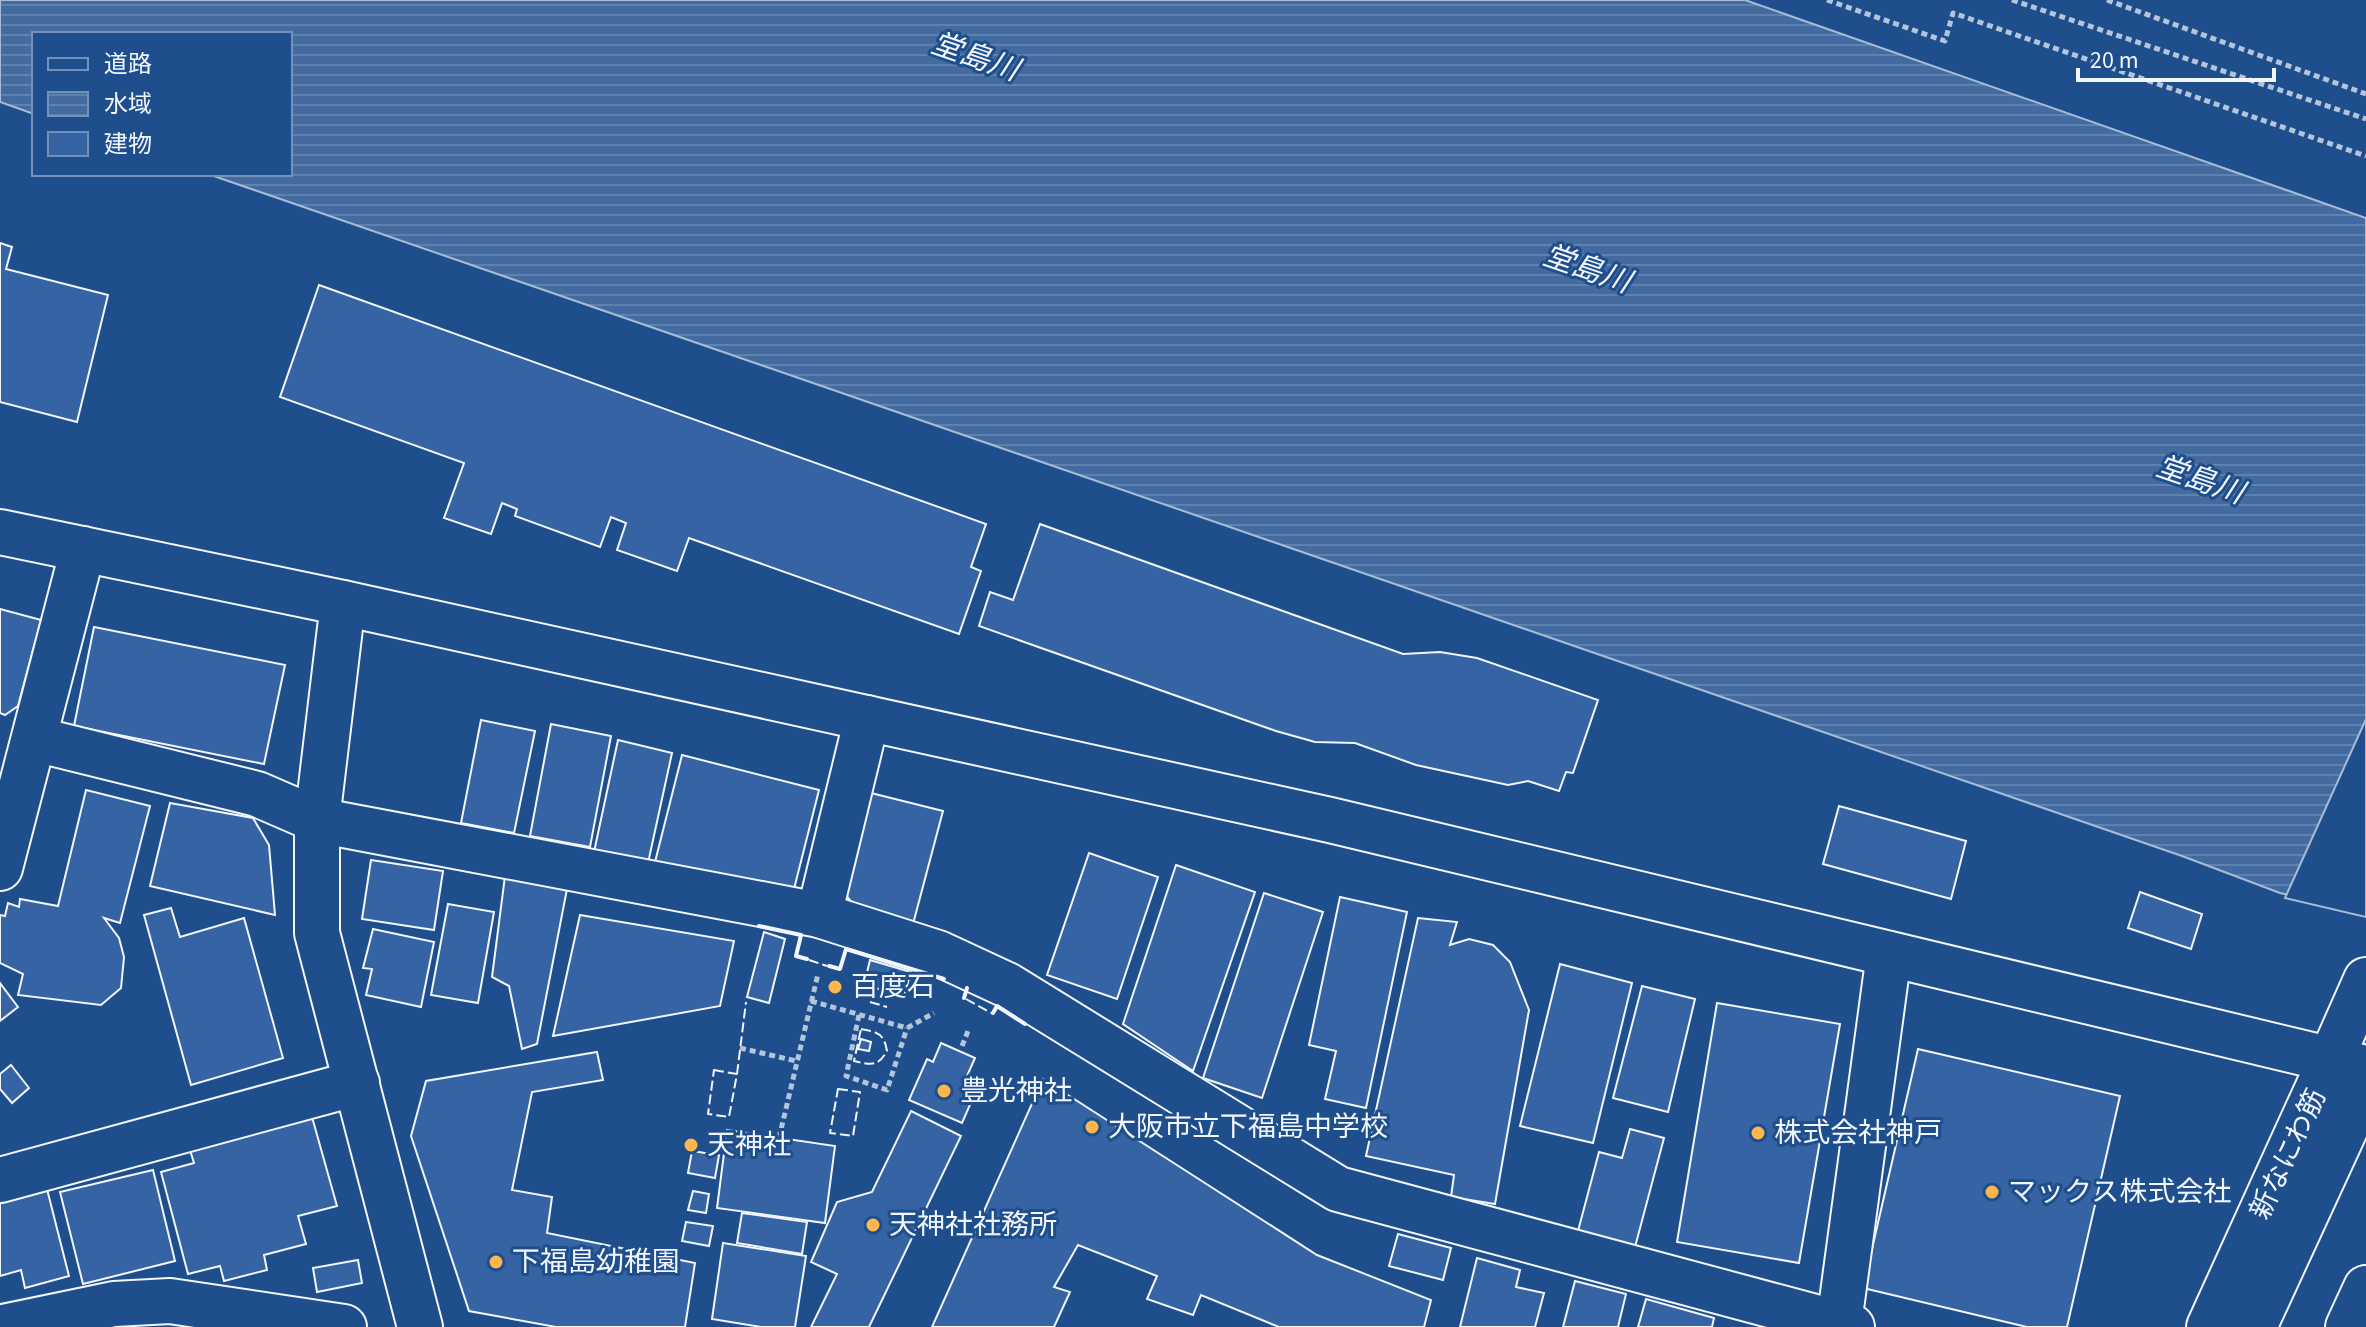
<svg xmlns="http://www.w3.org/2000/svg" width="2366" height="1327" viewBox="0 0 2366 1327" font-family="'Source Sans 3','Noto Sans JP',sans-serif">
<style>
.water{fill:url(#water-rules);stroke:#a8bbd7;stroke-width:2}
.pier{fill:#1f4e8c;stroke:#a8bbd7;stroke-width:2}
.building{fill:#3563a3;stroke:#f2f6ff;stroke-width:2}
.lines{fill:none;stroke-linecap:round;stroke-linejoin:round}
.minor-casing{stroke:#f2f6ff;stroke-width:48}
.major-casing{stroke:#f2f6ff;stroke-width:48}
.highway-casing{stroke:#f2f6ff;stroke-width:48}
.path{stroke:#b3c4dc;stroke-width:5;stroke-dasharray:6 4;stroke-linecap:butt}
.minor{stroke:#1f4e8c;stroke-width:44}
.major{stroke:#1f4e8c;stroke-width:44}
.highway{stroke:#1f4e8c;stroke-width:44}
.fence{stroke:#f2f6ff;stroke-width:2;stroke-dasharray:10 4;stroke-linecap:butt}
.wall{stroke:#f2f6ff;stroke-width:4}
.poi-dot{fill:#ffb74d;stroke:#1f4e8c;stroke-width:3}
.labels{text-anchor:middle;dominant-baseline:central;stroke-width:6;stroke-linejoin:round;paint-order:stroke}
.poi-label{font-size:28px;fill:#f2f6ff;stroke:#1f4e8c;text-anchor:start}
.street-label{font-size:28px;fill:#f2f6ff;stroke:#1f4e8c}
.water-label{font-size:30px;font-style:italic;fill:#f2f6ff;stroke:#1f4e8c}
</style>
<defs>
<pattern id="water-rules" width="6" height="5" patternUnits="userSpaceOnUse" patternTransform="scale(2)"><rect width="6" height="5" fill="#446ba0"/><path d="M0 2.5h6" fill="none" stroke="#5f81ae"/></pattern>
</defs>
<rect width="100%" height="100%" fill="#1f4e8c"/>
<!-- water -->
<polygon class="water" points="0,0 1745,0 2366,218 2366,913 2280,893 2182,856 208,174 290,174 290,34 34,34 34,114 0,102"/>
<!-- pier -->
<polygon class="pier" points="2366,719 2366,917 2285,898"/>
<!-- building -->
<g class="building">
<polygon points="0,243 12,247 6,269 108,295 77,422 0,402"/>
<polygon points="319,285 986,524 971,567 981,571 959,634 689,538 677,571 617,550 626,523 611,517 600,547 515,516 517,509 502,503 491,534 444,518 464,463 280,397"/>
<polygon points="1040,524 1403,654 1440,652 1477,658 1598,700 1573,773 1566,772 1559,791 1528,781 1508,785 1416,765 1355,743 1315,742 1276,731 979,626 990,592 1013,600"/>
<polygon points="0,609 41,620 18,706 5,715 0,713"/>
<polygon points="94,627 285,665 264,764 74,726"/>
<polygon points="481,720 535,731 514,833 461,823"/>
<polygon points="551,724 611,736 590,847 530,836"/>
<polygon points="618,740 672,753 648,863 594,852"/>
<polygon points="682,755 819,790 792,897 655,862"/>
<polygon points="86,790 150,806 120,923 104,918 119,938 124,957 121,988 101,1005 18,995 23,974 0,963 0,915 5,916 8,903 19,907 20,899 58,906"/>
<polygon points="871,793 943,811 913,924 858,910 844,893"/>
<polygon points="170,803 253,818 269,845 275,915 150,886"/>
<polygon points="1839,806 1966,841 1951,899 1823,864"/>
<polygon points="1089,853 1158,877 1117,999 1047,975"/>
<polygon points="371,860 443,871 434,930 362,919"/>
<polygon points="1176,865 1255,892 1193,1071 1123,1024"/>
<polygon points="505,876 567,889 537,1044 522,1049 509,986 492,977"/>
<polygon points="2140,892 2202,914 2191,949 2128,928"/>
<polygon points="1264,893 1323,912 1262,1098 1203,1078"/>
<polygon points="1340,897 1407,912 1366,1108 1325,1099 1336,1051 1309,1045"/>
<polygon points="448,904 494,912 478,1003 431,995"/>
<polygon points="171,908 180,937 244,918 283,1058 191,1085 144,915"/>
<polygon points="580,915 734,941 720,1006 553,1036"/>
<polygon points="1418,918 1457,922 1450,945 1469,939 1493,945 1510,962 1529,1010 1495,1204 1451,1197 1454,1175 1366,1156"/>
<polygon points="373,929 434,942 421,1007 366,995 372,969 363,968"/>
<polygon points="764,932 785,939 769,1003 747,997"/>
<polygon points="870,960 911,972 904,996 864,985"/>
<polygon points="1560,964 1632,983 1593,1143 1520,1126"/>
<polygon points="0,983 18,1007 0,1021"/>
<polygon points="1642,986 1695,999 1668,1112 1613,1098"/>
<polygon points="1717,1003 1840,1024 1799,1263 1677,1242"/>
<polygon points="861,1039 871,1042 869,1051 858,1049"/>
<polygon points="941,1043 975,1058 967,1076 980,1082 962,1123 909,1100 927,1059 933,1062"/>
<polygon points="1918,1049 2120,1096 2067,1327 2027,1327 1863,1288"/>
<polygon points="597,1052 603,1080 532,1092 512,1190 552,1197 547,1233 695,1263 685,1327 556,1327 469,1311 411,1136 426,1081"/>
<polygon points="11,1065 29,1088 12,1103 0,1089 0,1074"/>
<polygon points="1043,1079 1317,1255 1431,1300 1424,1327 1279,1327 1201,1295 1193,1315 1147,1299 1157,1276 1078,1245 1054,1287 1070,1292 1054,1327 932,1327"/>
<polygon points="911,1111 961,1136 869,1327 811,1327 837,1274 811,1262 837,1202 872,1192"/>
<polygon points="312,1117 337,1206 298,1216 306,1244 264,1255 267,1270 224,1281 220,1266 188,1274 161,1172 194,1163 190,1150"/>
<polygon points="1630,1129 1664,1138 1635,1247 1578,1231 1599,1152 1622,1158"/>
<polygon points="727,1130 835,1146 825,1223 717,1208"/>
<polygon points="692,1151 719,1155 715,1178 688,1173"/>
<polygon points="153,1170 175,1261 83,1284 60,1192"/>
<polygon points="47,1189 69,1276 25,1288 21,1270 0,1276 0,1201"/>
<polygon points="693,1191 709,1194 706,1213 688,1210"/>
<polygon points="742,1213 807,1222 802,1254 737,1243"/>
<polygon points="686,1222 713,1226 709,1246 682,1241"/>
<polygon points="1398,1234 1451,1248 1443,1280 1389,1266"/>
<polygon points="723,1243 806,1256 795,1327 761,1327 712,1319"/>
<polygon points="1477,1258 1520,1270 1516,1287 1544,1293 1535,1327 1460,1327"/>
<polygon points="358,1260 362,1283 317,1292 313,1268"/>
<polygon points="1575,1281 1626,1294 1618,1327 1563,1327"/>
<polygon points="1646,1299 1714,1318 1712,1327 1638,1327"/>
</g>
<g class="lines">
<defs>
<g id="minor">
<polyline points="0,532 343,603 1330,820 2366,1068"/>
<polyline points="343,603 317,820 317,933 420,1327"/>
<polyline points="35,739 257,794 317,820 819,915 938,953 1007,985 1338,1189 1852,1327"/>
<polyline points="0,868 83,549"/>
<polyline points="819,915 867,718"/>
<polyline points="2331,1059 2366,980"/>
<polyline points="0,1180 357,1083"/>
<polyline points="1839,1323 1889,954"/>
<polyline points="3,1327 114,1304 170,1301 344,1327"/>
</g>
<polyline id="major" points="2209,1327 2331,1059"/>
<g id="highway">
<polyline points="2254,1327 2366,1084"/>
<polyline points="2348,1327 2366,1288"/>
</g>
</defs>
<!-- minor casing -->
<use href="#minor" class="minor-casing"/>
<!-- major casing -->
<use href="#major" class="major-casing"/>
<!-- highway casing -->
<use href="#highway" class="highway-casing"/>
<!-- path -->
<g class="path">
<polyline points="1827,0 1945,41 1953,13 2366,156"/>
<polyline points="2012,0 2366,119"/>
<polyline points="2107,0 2366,94"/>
<polyline points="811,1001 907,1028 934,1013"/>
<polyline points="859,1015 846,1076 887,1090 907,1028"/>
<polyline points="962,1046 968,1031"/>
<polyline points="740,1048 796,1061"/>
<polyline points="779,1138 818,974"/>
</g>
<!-- minor -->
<use href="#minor" class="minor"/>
<!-- major -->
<use href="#major" class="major"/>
<!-- highway -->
<use href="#highway" class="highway"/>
<!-- fence -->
<g class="fence">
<polyline points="809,960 827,966"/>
<polyline points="966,999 991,1013"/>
<polyline points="870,1002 887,1007"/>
<path d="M861 1029C877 1032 884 1033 887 1051 878 1067 871 1065 854 1061Z"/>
<polygon points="714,1070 737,1074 729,1117 708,1114"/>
<polyline points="737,1074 746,1002"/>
<polygon points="838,1089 860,1092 853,1136 830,1133"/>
</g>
<!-- wall -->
<g class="wall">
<polyline points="759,926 801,935 796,956 807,959"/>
<polyline points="829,966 840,969 846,949 944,979"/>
<polyline points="964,998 967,988"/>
<polyline points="993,1013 997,1006 1025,1024"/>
</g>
</g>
<!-- markers -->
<g class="poi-dot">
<circle cx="835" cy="987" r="8"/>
<circle cx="944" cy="1091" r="8"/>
<circle cx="1092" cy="1127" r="8"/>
<circle cx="1758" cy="1133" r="8"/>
<circle cx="691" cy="1145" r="8"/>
<circle cx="1992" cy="1192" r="8"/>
<circle cx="873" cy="1225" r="8"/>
<circle cx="496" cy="1262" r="8"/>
</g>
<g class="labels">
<!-- poi labels -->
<g class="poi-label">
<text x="851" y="987">百度石</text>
<text x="960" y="1091">豊光神社</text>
<text x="1108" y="1127">大阪市立下福島中学校</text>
<text x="1774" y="1133">株式会社神戸</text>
<text x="707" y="1145">天神社</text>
<text x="2008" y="1192">マックス株式会社</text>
<text x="889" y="1225">天神社社務所</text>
<text x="512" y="1262">下福島幼稚園</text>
</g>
<!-- street labels -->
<g class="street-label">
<text transform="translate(2288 1154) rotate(-65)">新なにわ筋</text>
</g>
<!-- water labels -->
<g class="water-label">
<text transform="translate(975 57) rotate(19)">堂島川</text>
<text transform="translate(1587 269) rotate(19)">堂島川</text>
<text transform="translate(2200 480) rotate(19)">堂島川</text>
</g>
</g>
<!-- legend -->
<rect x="32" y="32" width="260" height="144" fill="#1f4e8c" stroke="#7391ba" stroke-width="2"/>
<rect x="48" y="58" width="40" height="12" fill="#1f4e8c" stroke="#7391ba" stroke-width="2"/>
<text x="104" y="72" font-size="24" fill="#f2f6ff">道路</text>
<rect x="48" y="92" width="40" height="24" fill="url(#water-rules)" stroke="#7391ba" stroke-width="2"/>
<text x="104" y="112" font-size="24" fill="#f2f6ff">水域</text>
<rect x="48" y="132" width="40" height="24" fill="#3563a3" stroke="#7391ba" stroke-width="2"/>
<text x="104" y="152" font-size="24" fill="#f2f6ff">建物</text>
<!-- scale -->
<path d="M2078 68v12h196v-12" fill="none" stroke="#f2f6ff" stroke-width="4"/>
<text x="2090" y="68" font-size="24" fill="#f2f6ff" stroke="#1f4e8c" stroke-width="6" paint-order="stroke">20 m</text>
</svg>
